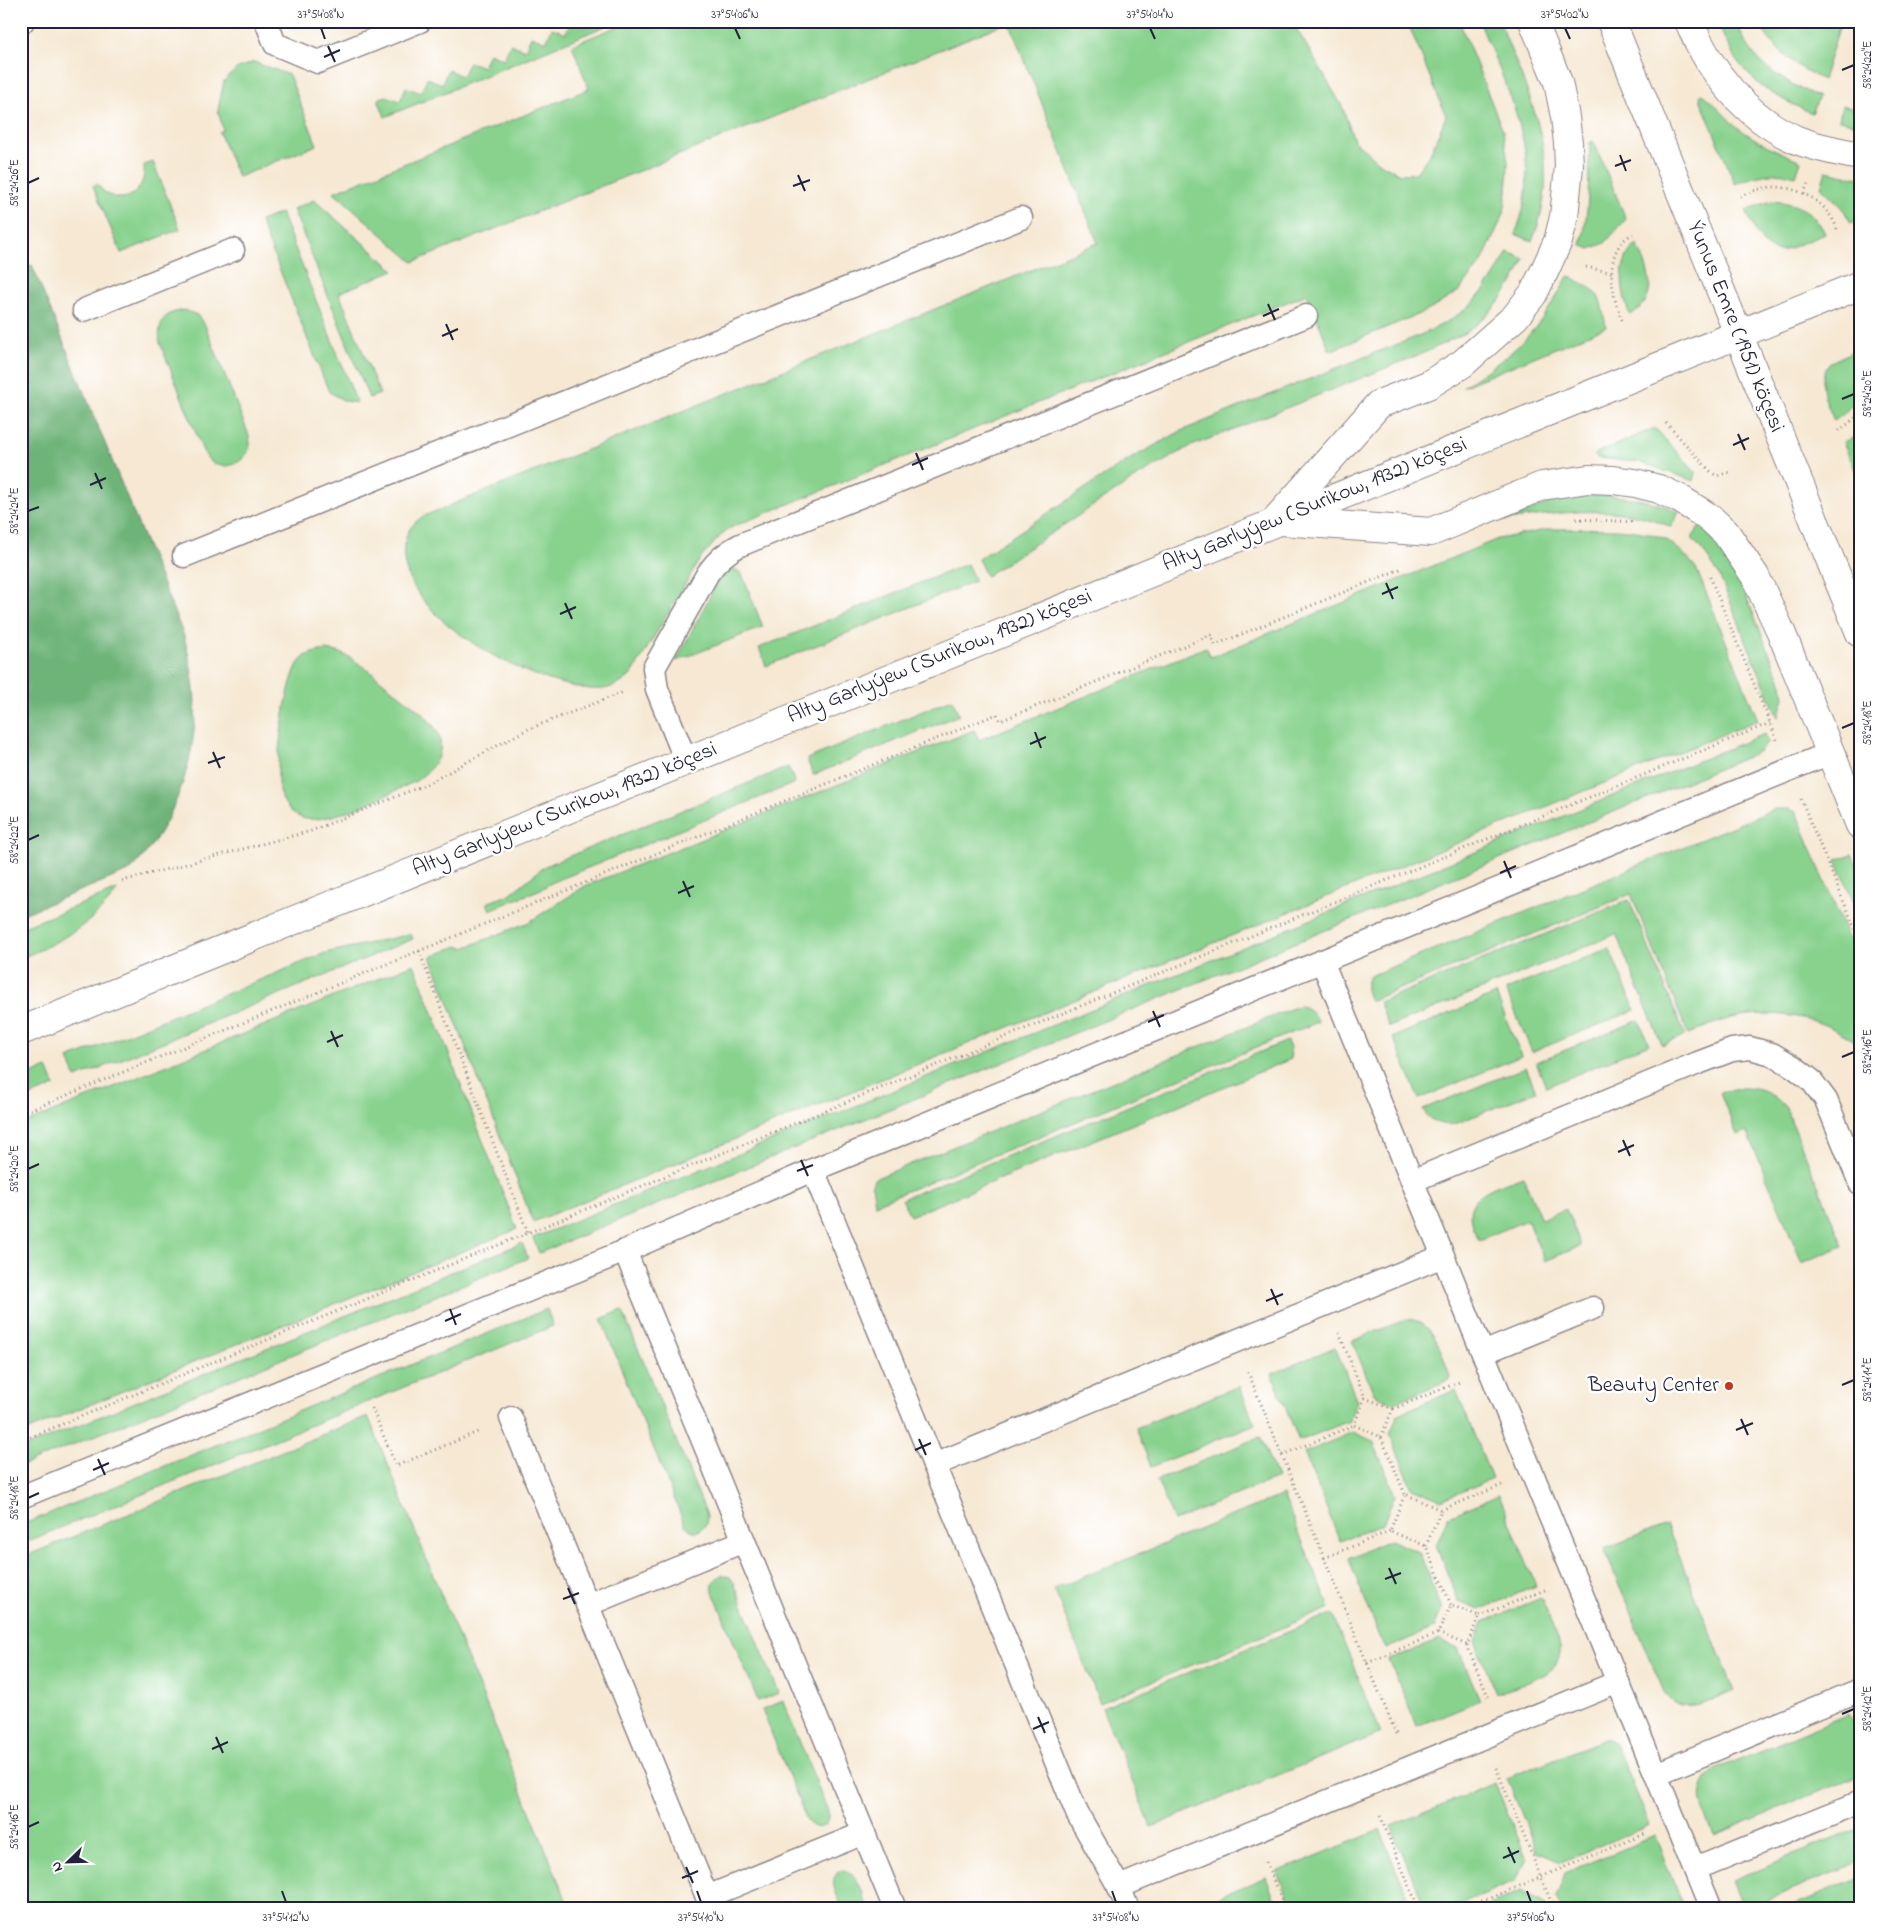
<svg xmlns="http://www.w3.org/2000/svg" width="1881" height="1930" viewBox="0 0 1881 1930" font-family="'Indie Flower',sans-serif">
<style>
.green{fill:#88d28e;stroke:#557a64}
.forest{fill:#6eb479;stroke:#486b5a}
.lines{fill:none;stroke-linecap:round;stroke-linejoin:round}
.lane-casing{stroke:#8c8587;stroke-width:25}
.secondary-casing{stroke:#8c8587;stroke-width:30}
.path{stroke:#8c8587;stroke-width:3;stroke-dasharray:1 4;stroke-linecap:butt}
.lane{stroke:#fff;stroke-width:22}
.secondary{stroke:#fff;stroke-width:28}
.ticks{fill:none;stroke:#22223b;stroke-width:2}
.poi-dot{fill:#c8321e;stroke:#fff;stroke-width:2}
.labels{text-anchor:middle;dominant-baseline:central;stroke-width:5;stroke-linejoin:round;paint-order:stroke}
.street-label{font-size:22px;fill:#22223b;stroke:#fff}
.poi-label{font-size:22px;fill:#22223b;stroke:#fff;text-anchor:end}
.neatline{fill:none;stroke:#22223b;stroke-width:2}
.ticks-label{font-size:12px;text-anchor:middle;fill:#22223b}
</style>
<rect width="100%" height="100%" fill="#fff"/>
<filter id="ink" filterUnits="userSpaceOnUse"><feTurbulence type="fractalNoise" baseFrequency=".02" numOctaves="2"/><feDisplacementMap in="SourceGraphic" scale="10" xChannelSelector="R" yChannelSelector="G"/><feConvolveMatrix kernelMatrix="1 2 1 2 8 2 1 2 1" color-interpolation-filters="sRGB"/></filter>
<filter id="wash" filterUnits="userSpaceOnUse"><feTurbulence type="fractalNoise" baseFrequency=".0096" numOctaves="4" result="noise"/><feDisplacementMap in="SourceGraphic" scale="20" xChannelSelector="R" yChannelSelector="G"/><feGaussianBlur stdDeviation="1.12" result="paint"/><feColorMatrix in="noise" values="0 0 0 0 0 0 0 0 0 0 0 0 0 0 0 0 0 1.4 0 .05"/><feComposite in="paint" operator="in"/></filter>
<g filter="url(#wash)">
<rect width="100%" height="100%" fill="#f6e8d3"/>
<!-- green -->
<g class="green">
<polygon points="571,21 578,21 587,25 589,21 618,21 385,117 378,99 386,96 400,101 406,87 421,93 427,78 442,84 448,70 462,76 469,62 483,67 489,53 504,59 510,44 525,50 531,36 546,42 552,28 566,33"/>
<path d="M631 21H1292L1342 106 1354 140 1378 162 1400 174 1416 173 1431 152 1446 116 1407 21H1459L1503 131 1508 162 1507 191 1504 213 1482 262 1459 291 1431 309 1330 351 1307 294 732 527 723 533 700 559 632 674C624 682 615 687 603 689 543 694 387 614 405 541 408 528 416 519 429 514L1098 243 1009 22 413 262 334 192 589 89 572 45Z"/>
<path d="M1479 21H1499C1528 94 1566 162 1532 241L1515 234C1547 159 1507 90 1479 21Z"/>
<path d="M1717 21H1736C1752 64 1778 79 1819 97L1812 113C1760 91 1738 74 1717 21Z"/>
<path d="M1758 21H1841L1823 80C1796 66 1772 50 1758 21Z"/>
<polygon points="254,62 289,75 317,145 238,177 219,132 223,130 218,110 224,81 236,69"/>
<path d="M1702 94C1709 96 1727 119 1736 126 1755 141 1779 152 1801 161L1796 176C1774 170 1756 176 1735 184L1701 101 1700 96Z"/>
<polygon points="1842,105 1860,110 1860,125 1839,120"/>
<path d="M1592 141 1594 142 1626 219 1605 243 1590 249 1581 245C1590 211 1588 178 1590 143Z"/>
<path d="M153 162 180 229 121 253 93 186 97 184C116 210 147 197 144 165Z"/>
<polygon points="1826,171 1860,178 1860,219 1851,223 1842,207 1821,187"/>
<polygon points="314,200 394,270 339,293 380,394 369,398 293,209"/>
<path d="M1771 201C1795 202 1815 211 1825 234L1783 251C1760 252 1754 227 1746 210Z"/>
<polygon points="281,213 357,403 345,401 329,392 260,221"/>
<path d="M1637 244C1648 269 1662 298 1630 315 1621 293 1616 260 1637 244Z"/>
<path d="M1508 252 1525 259 1513 282 1500 301 1484 318 1467 332 1426 352 1189 447 1140 475 986 576 978 559 1130 459 1181 431C1241 406 1302 382 1362 358 1393 345 1428 335 1456 316 1480 301 1495 276 1508 252Z"/>
<path d="M1568 276C1600 291 1600 293 1606 327L1462 387C1482 374 1504 360 1521 343 1541 324 1555 300 1568 276Z"/>
<path d="M185 310 197 315 205 325 248 433C249 436 250 441 250 445 248 462 224 473 210 461 207 458 205 454 203 451L160 343C157 322 164 312 185 310Z"/>
<path d="M1853 351C1862 380 1862 403 1834 421 1826 401 1816 383 1829 363Z"/>
<polygon points="1655,428 1696,473 1694,481 1639,462 1597,458 1595,456 1596,453"/>
<polygon points="1860,435 1860,481 1843,442"/>
<path d="M1579 495C1614 495 1648 497 1679 512L1671 527C1622 502 1555 513 1502 521L1564 497Z"/>
<polygon points="1701,525 1727,556 1738,576 1782,684 1784,697 1778,718 1719,575 1707,556 1692,538"/>
<path d="M1551 529C1581 529 1637 525 1664 539 1677 546 1687 557 1696 568L1758 720 533 1222 431 957 457 946 464 948 529 922 585 886 974 730 979 740 1206 647 1211 657 1498 539Z"/>
<polygon points="967,564 975,581 766,666 759,648"/>
<polygon points="731,569 735,569 742,574 763,627 676,661 719,579 723,574"/>
<path d="M325 650 338 652 351 658C367 669 382 681 397 693 431 719 465 745 416 781 390 793 333 823 306 819 292 817 282 802 279 790 274 769 286 675 301 660 307 653 316 652 325 650Z"/>
<polygon points="952,699 959,715 813,775 807,759"/>
<polygon points="1764,734 1768,743 1759,751 1750,756 539,1253 533,1238"/>
<polygon points="788,767 795,783 551,883 541,889 490,910 487,903 510,894 545,866"/>
<path d="M1775 809H1789L1796 812 1860 966V1046C1826 1017 1775 1008 1732 1018 1717 1022 1703 1028 1688 1034L1631 894 1370 1001C1366 992 1363 984 1370 976Z"/>
<polygon points="1852,854 1860,872 1860,917 1836,860"/>
<path d="M117 890C101 919 56 944 26 956L21 944V928Z"/>
<polygon points="1629,900 1685,1035 1662,1045 1616,934 1389,1027 1379,1002"/>
<polygon points="411,934 413,939 76,1078 68,1059 325,953"/>
<polygon points="1609,948 1635,1010 1532,1052 1506,990"/>
<polygon points="414,964 517,1229 21,1433 21,1125"/>
<polygon points="1496,994 1521,1056 1419,1099 1393,1037"/>
<path d="M1298 1006C1308 1006 1314 1013 1318 1022L875 1204 872 1184 874 1179Z"/>
<polygon points="1639,1020 1649,1044 1546,1087 1536,1062"/>
<polygon points="1287,1041 1290,1048 1291,1059 910,1216 902,1199"/>
<path d="M1526 1067 1536 1091 1455 1124C1441 1126 1429 1122 1423 1109Z"/>
<polygon points="47,1068 55,1086 21,1100 21,1078"/>
<path d="M1742 1088C1761 1088 1773 1093 1786 1108L1843 1246 1802 1263 1747 1131 1737 1135 1720 1093Z"/>
<path d="M1523 1176 1541 1219 1566 1209 1581 1246 1545 1261 1527 1220 1479 1240C1476 1234 1472 1228 1471 1221 1464 1192 1503 1184 1523 1176Z"/>
<polygon points="522,1243 528,1258 21,1466 21,1449"/>
<polygon points="547,1309 553,1326 21,1544 21,1525"/>
<path d="M622 1310 707 1515C708 1530 695 1537 685 1525L601 1319Z"/>
<path d="M1407 1319C1436 1320 1442 1357 1451 1379L1393 1403 1374 1394 1352 1341Z"/>
<polygon points="1335,1347 1357,1401 1349,1421 1299,1441 1272,1374"/>
<polygon points="1239,1386 1255,1424 1151,1467 1136,1428"/>
<polygon points="1456,1390 1492,1479 1441,1500 1412,1488 1390,1434 1398,1414"/>
<polygon points="368,1416 570,1909 21,1909 21,1558"/>
<polygon points="1353,1432 1373,1441 1395,1495 1383,1524 1340,1541 1304,1453"/>
<polygon points="1260,1437 1277,1478 1174,1521 1157,1480"/>
<polygon points="1283,1495 1330,1608 1100,1703 1054,1589"/>
<polygon points="1499,1495 1536,1586 1479,1610 1459,1602 1436,1546 1448,1516"/>
<path d="M1666 1524 1734 1690C1711 1699 1682 1719 1664 1692L1604 1549Z"/>
<polygon points="1390,1540 1419,1552 1442,1609 1434,1628 1385,1649 1348,1558"/>
<path d="M722 1575 730 1577 734 1583 779 1693 758 1701 713 1592C712 1583 714 1579 722 1575Z"/>
<path d="M1541 1598C1546 1611 1559 1635 1560 1648 1564 1675 1516 1686 1496 1694L1475 1641 1483 1622Z"/>
<polygon points="1332,1614 1381,1733 1151,1827 1102,1708"/>
<polygon points="1439,1640 1458,1648 1480,1700 1417,1726 1389,1660"/>
<path d="M783 1701 828 1811C830 1828 817 1833 807 1821L762 1710Z"/>
<path d="M1849 1714 1860 1739V1775L1714 1835C1703 1808 1690 1788 1719 1768Z"/>
<polygon points="1604,1739 1609,1739 1617,1746 1650,1825 1561,1862 1537,1852 1507,1778"/>
<polygon points="1495,1783 1526,1857 1517,1880 1447,1909 1422,1900 1391,1826"/>
<polygon points="1860,1828 1860,1862 1744,1909 1732,1880"/>
<polygon points="1380,1830 1410,1904 1408,1909 1292,1909 1277,1872"/>
<polygon points="1655,1836 1684,1909 1561,1909 1556,1897 1565,1873"/>
<path d="M843 1870C859 1873 863 1895 868 1909H843C837 1895 825 1877 843 1870Z"/>
<polygon points="1266,1877 1278,1909 1189,1909"/>
<polygon points="1860,1877 1860,1903 1845,1909 1783,1909"/>
<polygon points="1521,1891 1544,1902 1547,1909 1480,1909"/>
</g>
<!-- forest -->
<path class="forest" d="M32 265 184 636C191 663 196 690 195 719 192 774 169 831 131 870L21 915V269Z"/>
</g>
<g filter="url(#ink)">
<g class="lines">
<defs>
<g id="lane">
<polyline points="266,21 275,44 318,62 420,21"/>
<polyline points="21,22 23,21"/>
<polyline points="84,310 233,250"/>
<polyline points="184,556 1021,218"/>
<path d="M686 761 657 689 654 668 708 573C717 560 726 552 740 545L1306 316"/>
<polyline points="1322,961 1711,1909"/>
<polyline points="813,1170 1077,1813 1119,1887 1128,1909"/>
<polyline points="1412,1181 1698,1063 1732,1050 1750,1048 1772,1054 1794,1067 1811,1080 1826,1100 1860,1183"/>
<polyline points="625,1251 895,1909"/>
<polyline points="1483,1353 1593,1308"/>
<polyline points="511,1418 712,1909"/>
<polyline points="934,1465 1443,1256"/>
<polyline points="21,1497 625,1251 813,1170 1830,753"/>
<polyline points="587,1605 744,1541"/>
<polyline points="1656,1774 1860,1690"/>
<polyline points="1695,1869 1860,1802"/>
<polyline points="1119,1887 1618,1682"/>
<polyline points="707,1897 864,1833"/>
</g>
<g id="secondary">
<polyline points="1611,21 1860,633"/>
<path d="M1689 21C1709 71 1746 118 1797 140 1817 148 1839 152 1860 156"/>
<polyline points="1279,516 1379,404 1428,385 1462,364 1515,317 1533,294 1545,270 1558,241 1564,217 1569,166 1568,143 1565,117 1558,82 1533,21"/>
<polyline points="1281,521 1431,532 1542,486 1588,479 1613,480 1635,483 1659,489 1680,499 1710,518 1726,533 1755,576 1781,632 1860,825"/>
<polyline points="21,1031 1860,285"/>
</g>
</defs>
<!-- lane casing -->
<use href="#lane" class="lane-casing"/>
<!-- secondary casing -->
<use href="#secondary" class="secondary-casing"/>
<!-- path -->
<g class="path">
<polyline points="1804,194 1809,180"/>
<path d="M1740 196C1750 192 1761 188 1771 187 1799 186 1828 202 1837 229"/>
<polyline points="1586,267 1613,273"/>
<path d="M1622 320C1611 294 1602 249 1633 234"/>
<polyline points="1666,423 1712,473 1717,476 1730,472"/>
<polyline points="1839,431 1860,414"/>
<polyline points="1576,519 1635,522"/>
<polyline points="1710,577 1777,740"/>
<polyline points="1801,799 1860,941"/>
<polyline points="122,881 311,831 427,784 526,730 624,692"/>
<polyline points="419,951 528,1233"/>
<polyline points="21,1114 997,714 1000,721 1211,635 1215,645 1403,568"/>
<polyline points="1339,1333 1365,1398"/>
<polyline points="1248,1372 1397,1736"/>
<polyline points="372,1408 396,1466 480,1431"/>
<polyline points="1393,1409 1459,1382"/>
<polyline points="1381,1437 1393,1409 1365,1398 1354,1425 1381,1437 1405,1494"/>
<polyline points="21,1441 1770,723"/>
<polyline points="1282,1455 1354,1425"/>
<polyline points="1441,1510 1502,1485"/>
<polyline points="1426,1546 1441,1510 1405,1494 1390,1531 1426,1546 1451,1605"/>
<polyline points="1324,1558 1390,1531"/>
<polyline points="1479,1616 1545,1590"/>
<polyline points="1467,1645 1489,1699"/>
<polyline points="1367,1663 1438,1633 1451,1605 1479,1616 1467,1645 1438,1633"/>
<polyline points="1496,1768 1554,1909"/>
<polyline points="1380,1816 1419,1909"/>
<polyline points="1266,1862 1285,1909"/>
<polyline points="1463,1909 1645,1834"/>
</g>
<!-- lane -->
<use href="#lane" class="lane"/>
<!-- secondary -->
<use href="#secondary" class="secondary"/>
</g>
</g>
<!-- ticks -->
<path class="ticks" d="M321 28 325 39M735 28 740 39M1150 28 1155 39M1565 28 1570 39M328 46 335 62M324 57 340 50M1842 70 1854 65M1620 155 1626 171M1615 166 1631 160M798 175 805 191M28 183 39 178M793 186 810 180M1268 304 1275 320M1263 316 1279 309M446 324 453 340M442 336 458 329M1842 399 1854 394M1738 434 1745 450M1733 445 1749 438M916 453 923 470M912 465 928 458M95 473 102 489M90 485 106 478M28 511 39 507M1386 583 1393 599M1382 594 1398 587M565 603 572 619M560 614 576 607M1842 728 1854 723M1035 732 1041 748M1030 744 1046 737M213 752 220 768M208 763 225 757M28 840 39 835M1504 861 1511 878M1500 873 1516 866M683 881 690 897M678 893 694 886M1153 1011 1160 1027M1148 1022 1164 1015M331 1031 338 1047M327 1042 343 1035M1842 1057 1854 1052M1623 1140 1630 1156M1618 1152 1634 1145M801 1160 808 1176M28 1169 39 1164M797 1171 813 1165M1271 1289 1278 1305M1266 1301 1283 1294M450 1309 456 1325M445 1321 461 1314M1842 1385 1854 1380M1741 1419 1748 1435M1736 1430 1753 1423M919 1439 926 1455M915 1450 931 1443M98 1459 105 1475M93 1470 109 1463M28 1498 39 1493M1389 1568 1396 1584M1385 1579 1401 1573M568 1588 575 1604M563 1599 579 1593M1842 1714 1854 1709M1038 1717 1045 1733M1033 1729 1049 1722M216 1737 223 1753M212 1749 228 1742M28 1827 39 1822M1508 1847 1515 1863M1503 1858 1519 1851M686 1867 693 1883M682 1878 698 1871M282 1891 286 1902M697 1891 701 1902M1112 1891 1116 1902M1527 1891 1531 1902"/>
<!-- markers -->
<circle class="poi-dot" cx="1729" cy="1386" r="5"/>
<g class="labels">
<!-- street labels -->
<g class="street-label">
<text transform="translate(1735 327) rotate(68)">Ýunus Emre (1951) köçesi</text>
<text transform="translate(1315 505) rotate(-22)">Alty Garlyýew (Surikow, 1932) köçesi</text>
<text transform="translate(940 657) rotate(-22)">Alty Garlyýew (Surikow, 1932) köçesi</text>
<text transform="translate(565 810) rotate(-22)">Alty Garlyýew (Surikow, 1932) köçesi</text>
</g>
<!-- poi labels -->
<g class="poi-label">
<text x="1719" y="1386">Beauty Center</text>
</g>
</g>
<!-- margin -->
<rect width="1881" height="1930" fill="none" stroke="#fff" stroke-width="55"/>
<!-- north arrow -->
<g transform="translate(68 1862) rotate(247)" stroke="#ffffff" stroke-width="4" paint-order="stroke">
<path d="M0-4L9 19L0 12L-9 19Z" fill="#22223b"/>
<text y="-8" font-size="14" font-weight="bold" text-anchor="middle" fill="#22223b">N</text>
</g>
<rect x="28" y="28" width="1826" height="1874" class="neatline"/>
<g class="ticks-label">
<text x="321" y="18">37°54'08"N</text>
<text x="735" y="18">37°54'06"N</text>
<text x="1150" y="18">37°54'04"N</text>
<text x="1565" y="18">37°54'02"N</text>
<text transform="translate(1867 65) rotate(-90)" y="4">58°24'22"E</text>
<text transform="translate(14 183) rotate(-90)" y="4">58°24'26"E</text>
<text transform="translate(1867 394) rotate(-90)" y="4">58°24'20"E</text>
<text transform="translate(14 511) rotate(-90)" y="4">58°24'24"E</text>
<text transform="translate(1867 723) rotate(-90)" y="4">58°24'18"E</text>
<text transform="translate(14 840) rotate(-90)" y="4">58°24'22"E</text>
<text transform="translate(1867 1052) rotate(-90)" y="4">58°24'16"E</text>
<text transform="translate(14 1169) rotate(-90)" y="4">58°24'20"E</text>
<text transform="translate(1867 1380) rotate(-90)" y="4">58°24'14"E</text>
<text transform="translate(14 1498) rotate(-90)" y="4">58°24'18"E</text>
<text transform="translate(1867 1709) rotate(-90)" y="4">58°24'12"E</text>
<text transform="translate(14 1827) rotate(-90)" y="4">58°24'16"E</text>
<text x="286" y="1921">37°54'12"N</text>
<text x="701" y="1921">37°54'10"N</text>
<text x="1116" y="1921">37°54'08"N</text>
<text x="1531" y="1921">37°54'06"N</text>
</g>
</svg>
